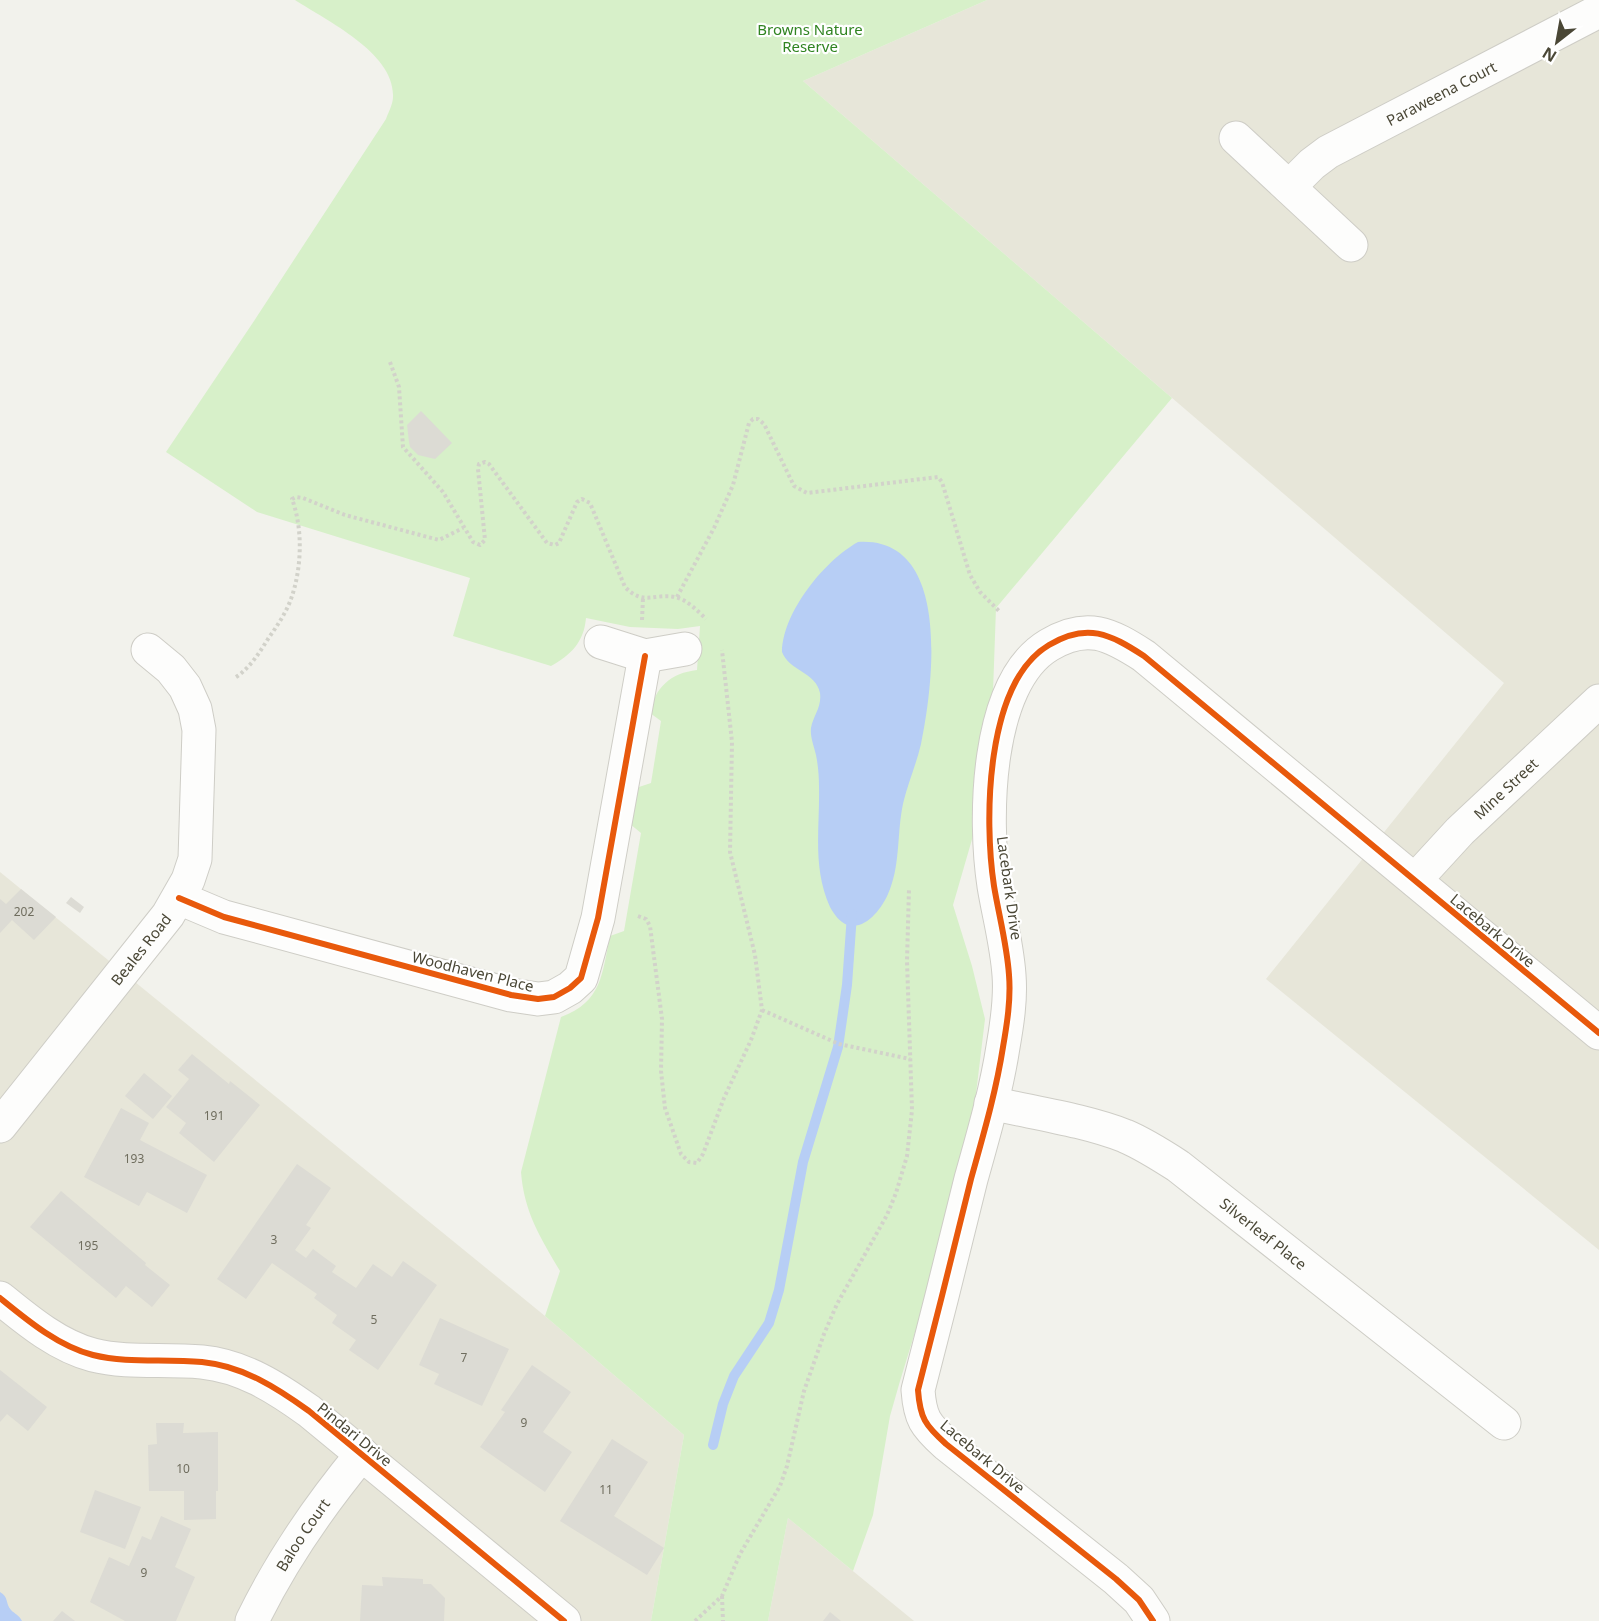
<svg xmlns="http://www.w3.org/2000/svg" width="1599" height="1621" viewBox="0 0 1599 1621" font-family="'Noto Sans',sans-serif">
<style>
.residential{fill:#e7e6d9}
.green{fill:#d7f0c9}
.water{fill:#b7cef5}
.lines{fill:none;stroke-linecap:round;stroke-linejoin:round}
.stream{stroke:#b7cef5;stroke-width:10}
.building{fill:#dcdbd4}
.minor-casing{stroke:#cecdc6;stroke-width:35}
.path{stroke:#d2d2ca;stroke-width:4;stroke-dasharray:3 3;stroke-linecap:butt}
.minor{stroke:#fdfdfc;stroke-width:33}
.cycleway-casing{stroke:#fff;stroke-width:10}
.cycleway{stroke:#e8590c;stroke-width:6}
.labels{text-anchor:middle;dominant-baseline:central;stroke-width:4.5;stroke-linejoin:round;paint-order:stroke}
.number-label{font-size:12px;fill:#6f6d5e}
.park-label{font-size:15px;fill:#308421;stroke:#fff}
.street-label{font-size:15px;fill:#4a4736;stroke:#fff}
</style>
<rect width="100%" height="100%" fill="#f2f2ec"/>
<!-- residential -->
<g class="residential">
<polygon points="987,0 1599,0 1599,1250 1266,979 1504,683 803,81"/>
<polygon points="0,872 545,1316 684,1435 651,1621 0,1621"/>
<polygon points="788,1518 914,1621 768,1621"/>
</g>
<!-- green -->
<path class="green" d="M295 0H987L803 81 1172 398 996 608 993 692 986 773 975 829 953 905 972 966 985 1019 968 1160 900 1381 890 1416 873 1515 853 1571 788 1518 768 1621H651L684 1435 545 1316 560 1271C540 1237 524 1212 521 1172L561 1017C602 1002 602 974 610 936L624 931 641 833 630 824 636 788 651 783 661 721 650 713C655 687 671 673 697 670L700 626 678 629 630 627 586 618C584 642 571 655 551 666L453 636 470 578 257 512 166 452 252 324 386 119C388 113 393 104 393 97 395 53 327 21 295 0Z"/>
<!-- water -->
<g class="water">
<path d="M858 542C953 536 933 686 921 744 916 766 906 787 902 809 897 838 900 867 888 894 882 908 866 930 848 925 840 923 834 914 830 907 812 866 820 829 819 786 819 776 818 765 816 755 814 746 810 737 811 728 813 716 822 707 820 693 816 672 789 671 782 652 783 612 824 561 858 542Z"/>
<path d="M0 1592C9 1597 5 1603 11 1610 15 1614 19 1615 22 1621H0Z"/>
</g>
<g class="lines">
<!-- stream -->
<polyline class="stream" points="713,1445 723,1404 734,1376 769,1323 779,1290 803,1162 838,1047 847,985 852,914"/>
</g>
<!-- building -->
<g class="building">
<polygon points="421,411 452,443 435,459 418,455 410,447 409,442 407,425"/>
<polygon points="21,889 56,917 34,940 12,920 0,933 0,899 6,904"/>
<polygon points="71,897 84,907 80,913 66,903"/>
<polygon points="192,1054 229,1084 230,1081 260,1105 214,1162 179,1133 186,1123 166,1107 189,1079 178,1070"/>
<polygon points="144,1073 172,1096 153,1119 125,1096"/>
<polygon points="121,1108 149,1123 140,1140 207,1175 187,1213 147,1192 139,1206 84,1177"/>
<polygon points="297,1164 331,1188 306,1225 311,1228 295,1250 306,1258 313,1249 336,1266 332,1272 356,1288 373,1264 392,1277 403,1261 437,1285 378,1370 349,1350 356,1340 332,1323 337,1315 314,1298 317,1294 272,1263 246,1299 217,1279"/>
<polygon points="61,1191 146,1263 145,1265 170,1285 152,1307 126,1286 116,1298 30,1227"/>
<polygon points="440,1318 509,1349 482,1406 434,1384 439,1374 419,1365"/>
<polygon points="532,1365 571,1392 543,1432 572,1452 545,1492 480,1447 505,1412 501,1410"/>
<polygon points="0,1370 47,1407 28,1431 7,1414 0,1422"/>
<polygon points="156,1423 184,1423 183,1433 218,1432 218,1491 216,1491 216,1519 184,1520 184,1491 149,1491 148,1445 157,1444"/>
<polygon points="612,1439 648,1462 614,1516 664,1548 647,1575 560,1521"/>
<polygon points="95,1490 141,1507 125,1549 80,1532"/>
<polygon points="161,1516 191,1529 175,1567 195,1577 176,1621 125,1621 90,1602 109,1557 129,1566 142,1536 151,1540"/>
<polygon points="382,1577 423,1579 423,1584 431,1584 445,1598 444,1621 360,1621 362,1585 383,1586"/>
<polygon points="62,1611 75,1621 53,1621"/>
<polygon points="830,1612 841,1621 823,1621"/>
</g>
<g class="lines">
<defs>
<g id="minor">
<polyline points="1236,138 1351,245"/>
<path id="s1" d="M1289 187 1312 164 1328 152 1599 11"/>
<polyline points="601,642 645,656 685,649"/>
<path id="s2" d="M1415 880 1460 831 1599 701"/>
<polyline points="179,898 224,917 511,995 538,999 554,997 570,988 581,978 598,918 645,656"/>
<path id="s3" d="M991 1103C1034 1113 1084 1120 1125 1136 1144 1144 1161 1155 1178 1166L1504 1423"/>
<path id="s4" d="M0 1126 168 915 188 880 195 859 199 730 195 709 185 687 171 669 148 650"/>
<path d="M0 1298C27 1320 58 1346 93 1355 129 1364 165 1358 202 1362 243 1366 277 1388 309 1411L564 1621"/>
<path id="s5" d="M252 1621C281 1561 319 1506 362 1454"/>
<path d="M1153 1621 1139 1600 1116 1579 946 1444C925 1425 920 1418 918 1390 936 1320 954 1249 971 1179 983 1136 996 1092 1003 1047 1007 1024 1011 999 1009 975 1007 945 999 916 994 886 984 821 985 683 1049 645 1087 622 1110 634 1144 656L1599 1033"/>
</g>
</defs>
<!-- minor casing -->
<use href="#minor" class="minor-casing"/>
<!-- path -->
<g class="path">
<path d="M390 362 399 387 403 447 443 492 473 542 480 545 485 540 478 469 479 464 485 462 489 464 547 543 555 545 559 543 577 502 582 499 590 503 625 587C643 606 655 593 675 597 686 599 698 611 706 619"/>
<polyline points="677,597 714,528 733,485 749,423 753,419 758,419 764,424 794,486 807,493 938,477 942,482 970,575 980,592 999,611"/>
<polyline points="642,620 643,598"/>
<path d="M236 677C250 668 259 653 268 639 277 626 286 613 291 599 302 568 303 529 292 499L296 497 303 498 345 515 439 540 463 528"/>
<polyline points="638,916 646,919 650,926 662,1019 661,1071 665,1108 681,1154 689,1162 697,1163 703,1154 724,1098 751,1040 762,1010 755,955 730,852 732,742 722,650"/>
<polyline points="762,1010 839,1044 910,1059"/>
<polyline points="722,1596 723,1621"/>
<polyline points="695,1621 722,1596 740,1554 780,1486 787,1466 804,1391 824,1334 837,1304 887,1215 896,1193 907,1156 912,1110 907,961 909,889"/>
</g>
<!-- minor -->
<use href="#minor" class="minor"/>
<defs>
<g id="cycleway">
<polyline points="179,898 224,917 511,995 538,999 554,997 570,988 581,978 598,918 645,656"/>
<path d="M0 1298C27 1320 58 1346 93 1355 129 1364 165 1358 202 1362 243 1366 277 1388 309 1411L564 1621"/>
<path d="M1153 1621 1139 1600 1116 1579 946 1444C925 1425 920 1418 918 1390 936 1320 954 1249 971 1179 983 1136 996 1092 1003 1047 1007 1024 1011 999 1009 975 1007 945 999 916 994 886 984 821 985 683 1049 645 1087 622 1110 634 1144 656L1599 1033"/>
</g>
</defs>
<!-- cycleway casing -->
<use href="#cycleway" class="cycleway-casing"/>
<!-- cycleway -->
<use href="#cycleway" class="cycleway"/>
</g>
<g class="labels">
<!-- number labels -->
<g class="number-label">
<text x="24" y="911">202</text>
<text x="214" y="1115">191</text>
<text x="134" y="1158">193</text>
<text x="274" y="1239">3</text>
<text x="88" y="1245">195</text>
<text x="374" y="1319">5</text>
<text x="464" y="1357">7</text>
<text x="524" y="1422">9</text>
<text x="183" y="1468">10</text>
<text x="606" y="1489">11</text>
<text x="144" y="1572">9</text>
</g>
<!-- park labels -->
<g class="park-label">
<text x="810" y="29">Browns Nature<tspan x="810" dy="17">Reserve</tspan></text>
</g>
<!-- street labels -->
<g class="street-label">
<text stroke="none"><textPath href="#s1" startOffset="180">Paraweena Court</textPath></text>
<text stroke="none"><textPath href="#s2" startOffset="129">Mine Street</textPath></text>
<text transform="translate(1010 888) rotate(82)">Lacebark Drive</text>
<text transform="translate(1493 930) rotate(40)">Lacebark Drive</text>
<text stroke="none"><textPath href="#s4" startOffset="226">Beales Road</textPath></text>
<text transform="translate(473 971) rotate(14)">Woodhaven Place</text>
<text stroke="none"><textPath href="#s3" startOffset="308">Silverleaf Place</textPath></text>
<text transform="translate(355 1434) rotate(39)">Pindari Drive</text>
<text transform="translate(983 1456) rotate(40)">Lacebark Drive</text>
<text stroke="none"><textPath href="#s5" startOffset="100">Baloo Court</textPath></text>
</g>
</g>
<!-- north arrow -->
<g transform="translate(1557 42) rotate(211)" stroke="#ffffff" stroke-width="4.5" paint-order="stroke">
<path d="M0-4.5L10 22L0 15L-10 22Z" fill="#4a4736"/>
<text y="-9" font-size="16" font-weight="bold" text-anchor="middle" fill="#4a4736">N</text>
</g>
</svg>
